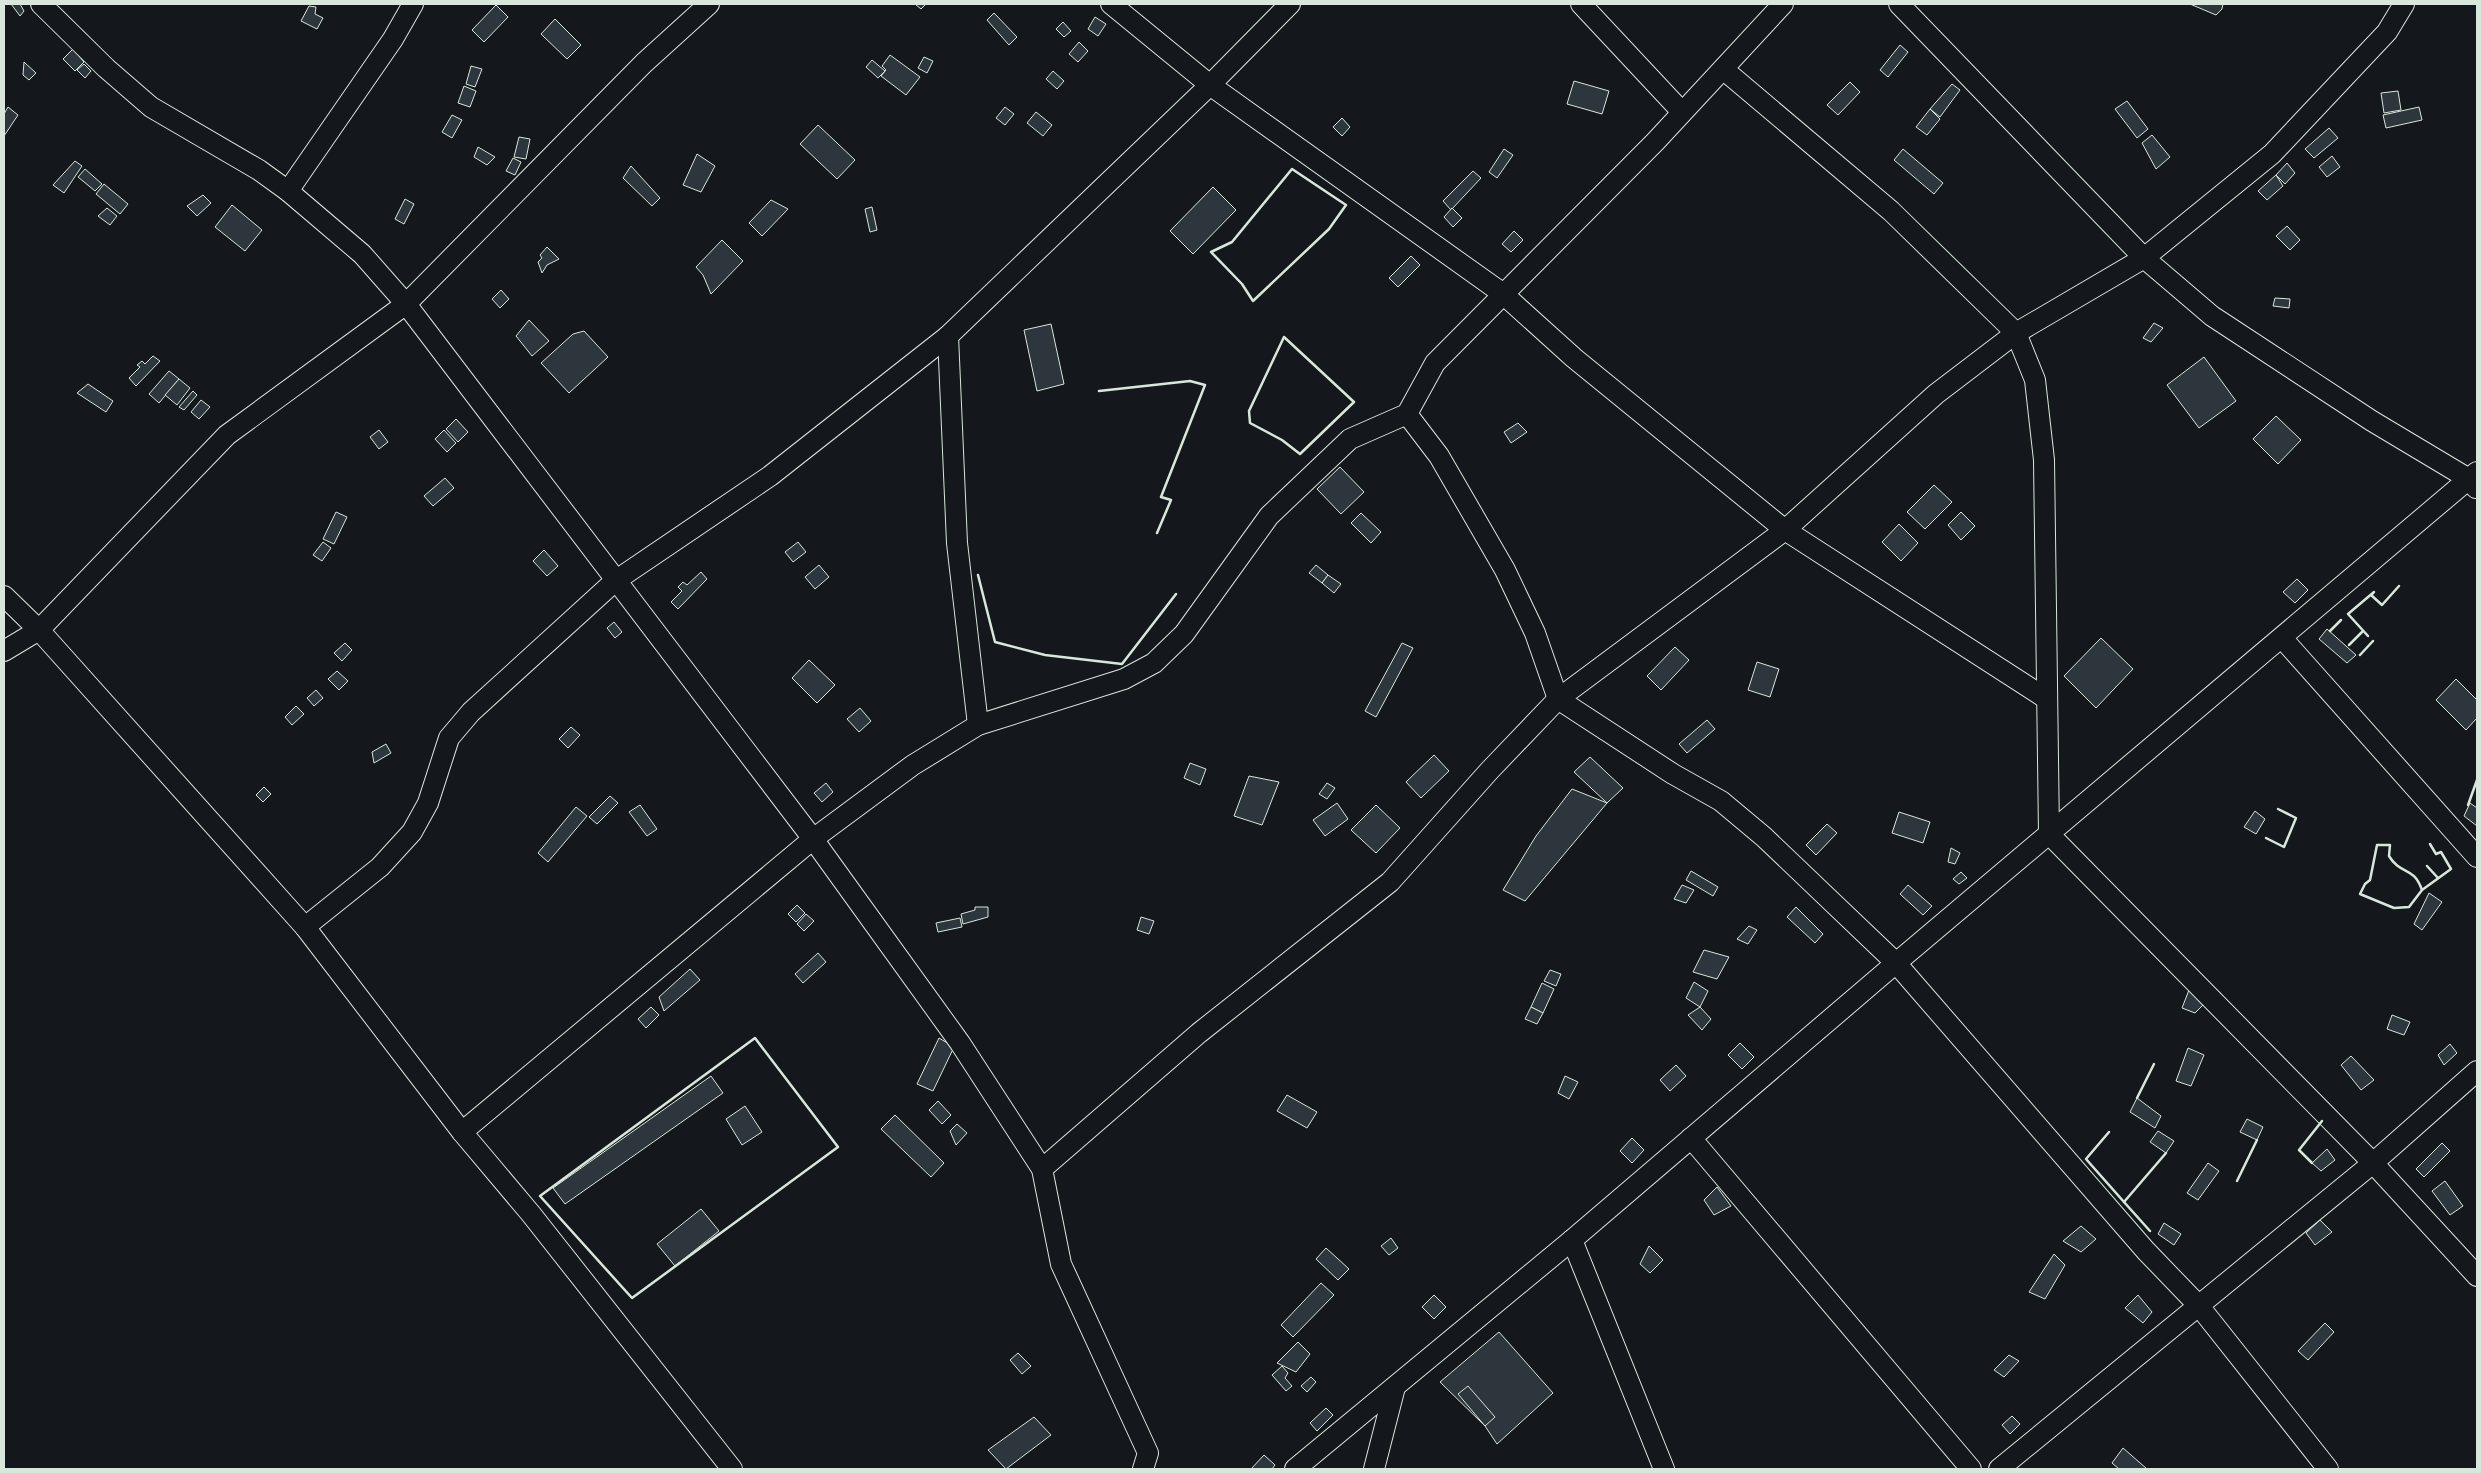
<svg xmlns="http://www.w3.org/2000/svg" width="2481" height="1473" viewBox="0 0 2481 1473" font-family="'Source Sans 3',sans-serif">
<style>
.building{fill:#2c363c;stroke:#d8e6dc}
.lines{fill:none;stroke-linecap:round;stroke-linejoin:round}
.street-casing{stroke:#d8e6dc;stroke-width:22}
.street{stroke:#14181c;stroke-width:20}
.wall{stroke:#d8e6dc;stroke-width:2.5}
</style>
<rect width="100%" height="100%" fill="#14181c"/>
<!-- building -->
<g class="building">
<polygon points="11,4 20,4 24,11 20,16"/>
<polygon points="915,4 926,4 921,9"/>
<polygon points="2190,4 2223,4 2222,9 2216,15"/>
<polygon points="496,5 508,17 484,42 472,30"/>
<polygon points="309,6 316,7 315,14 323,18 317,29 301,21"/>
<polygon points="994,13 1017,37 1009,45 987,20"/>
<polygon points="1095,17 1106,24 1098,36 1088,29"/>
<polygon points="555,19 581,45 567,59 541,34"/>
<polygon points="1063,22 1071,31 1064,37 1056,29"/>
<polygon points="1079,42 1088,51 1078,62 1069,54"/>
<polygon points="1900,45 1908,52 1888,77 1880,70"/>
<polygon points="73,49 84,62 75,71 63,59"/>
<polygon points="890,55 920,77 906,95 881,76 886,70 882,66"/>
<polygon points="924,57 933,61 927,73 918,68"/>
<polygon points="872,60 885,71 878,78 866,67"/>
<polygon points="24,62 36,73 29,80 23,75"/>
<polygon points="84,64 91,71 85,78 77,70"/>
<polygon points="471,66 482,69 475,87 466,84"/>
<polygon points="1053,71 1064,81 1057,89 1046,79"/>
<polygon points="1574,81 1609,91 1602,114 1567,104"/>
<polygon points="1850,82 1860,92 1838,115 1827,105"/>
<polygon points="1952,84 1960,90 1940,117 1930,109"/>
<polygon points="464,86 476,91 470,107 458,103"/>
<polygon points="2398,91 2401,110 2384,113 2381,93"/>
<polygon points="2127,101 2148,129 2137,138 2115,109"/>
<polygon points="8,107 18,115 4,136 4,114"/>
<polygon points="1005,107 1014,114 1005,125 996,118"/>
<polygon points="2419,107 2422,120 2386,128 2383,115"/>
<polygon points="1930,109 1940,119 1927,135 1916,127"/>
<polygon points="1036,112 1052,125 1043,136 1027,123"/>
<polygon points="452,115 462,120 452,138 442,132"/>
<polygon points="1342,118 1350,127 1342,136 1333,127"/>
<polygon points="818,125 855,160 837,179 800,144"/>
<polygon points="2329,128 2338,138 2314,158 2305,149"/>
<polygon points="2152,135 2170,157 2156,169 2142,143"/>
<polygon points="519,137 530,139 526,159 514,157"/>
<polygon points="478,147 495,157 487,165 474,157"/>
<polygon points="1504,149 1513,155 1497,178 1489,172"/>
<polygon points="1903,149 1943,183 1934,194 1894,160"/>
<polygon points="697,154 715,166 701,192 683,185"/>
<polygon points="2332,156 2340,167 2327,177 2319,167"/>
<polygon points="513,158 521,162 515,175 506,171"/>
<polygon points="75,161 82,166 64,193 53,185"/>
<polygon points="2287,163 2295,173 2285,184 2276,175"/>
<polygon points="631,166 660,198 652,206 623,178"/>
<polygon points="85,169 102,184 95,191 78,177"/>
<polygon points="1473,171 1481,178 1451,210 1443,201"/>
<polygon points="2276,175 2283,186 2267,200 2258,191"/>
<polygon points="104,184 128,204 120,214 96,194"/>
<polygon points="1213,187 1236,210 1193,254 1170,231"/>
<polygon points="203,195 211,203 197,216 187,206"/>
<polygon points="405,199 414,204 404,224 395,219"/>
<polygon points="771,200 788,209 762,236 749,223"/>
<polygon points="232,205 262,230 245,251 215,227"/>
<polygon points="872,207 877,230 870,232 865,209"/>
<polygon points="107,208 117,216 110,225 98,216"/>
<polygon points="1452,208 1462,218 1453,227 1444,217"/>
<polygon points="2287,226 2300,240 2290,250 2276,236"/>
<polygon points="1514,231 1523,240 1511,252 1502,244"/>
<polygon points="722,240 743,261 711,294 703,275 696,267"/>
<polygon points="547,247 559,259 547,265 542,273 538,262 542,258 540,255"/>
<polygon points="1411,256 1420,265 1398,287 1389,278"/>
<polygon points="501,290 509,299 500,308 492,299"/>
<polygon points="2275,298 2290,299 2289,308 2273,306"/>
<polygon points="529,320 549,341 532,356 516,336"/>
<polygon points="2154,323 2163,328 2151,342 2143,338"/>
<polygon points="1051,324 1064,384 1037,391 1024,330"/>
<polygon points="584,331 608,357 569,393 541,363 573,334"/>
<polygon points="153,356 160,361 136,386 129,378 140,367 137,365 142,361 145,364"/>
<polygon points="2204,357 2236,401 2199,428 2167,385"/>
<polygon points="169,371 179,379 159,403 149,394"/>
<polygon points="179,379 190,388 177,405 165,395"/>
<polygon points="88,384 113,401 106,412 77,393"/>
<polygon points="193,391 197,395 184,410 179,407"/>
<polygon points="201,400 210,407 199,419 191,412"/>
<polygon points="2276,416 2301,440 2278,464 2253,439"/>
<polygon points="456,419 468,432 458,442 446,429"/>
<polygon points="1518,423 1527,432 1511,443 1504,432"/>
<polygon points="379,430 388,442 379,449 370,437"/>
<polygon points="444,430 456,443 447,452 435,439"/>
<polygon points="1340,467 1364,492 1341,514 1317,489"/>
<polygon points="445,478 454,488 433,506 424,496"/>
<polygon points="1934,485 1952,502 1925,529 1907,512"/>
<polygon points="336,512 347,517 334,544 323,539"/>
<polygon points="1961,512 1975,526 1961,540 1948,525"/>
<polygon points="1361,513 1381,532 1371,543 1351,523"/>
<polygon points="1899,524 1918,543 1901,561 1882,542"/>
<polygon points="323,542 331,548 322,561 313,555"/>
<polygon points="798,542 806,552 793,562 785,552"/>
<polygon points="544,550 558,566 547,576 533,561"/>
<polygon points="819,565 829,577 815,589 805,577"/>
<polygon points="1316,565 1328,575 1322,583 1309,573"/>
<polygon points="701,572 707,579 678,609 671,602 682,591 678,587 683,582 687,585"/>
<polygon points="1328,575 1341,584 1334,593 1322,583"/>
<polygon points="2297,579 2308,590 2295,603 2283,592"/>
<polygon points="614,622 622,632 615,638 607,628"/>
<polygon points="2327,629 2356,655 2347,663 2319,639"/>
<polygon points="2101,638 2133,669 2096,708 2064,676"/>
<polygon points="345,643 352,650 342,661 334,653"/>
<polygon points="1402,643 1413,648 1376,717 1365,711"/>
<polygon points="1675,647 1689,660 1661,690 1647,676"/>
<polygon points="809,660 835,685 817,703 792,678"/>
<polygon points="1757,662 1779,669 1770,697 1748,690"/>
<polygon points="337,671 348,681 339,690 328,679"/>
<polygon points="2456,679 2477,700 2477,718 2466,730 2436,700"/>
<polygon points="316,690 323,698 314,706 307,698"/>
<polygon points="296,706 304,714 292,725 285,717"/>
<polygon points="860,708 871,721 859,732 847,719"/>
<polygon points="1707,720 1715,729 1687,753 1679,744"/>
<polygon points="571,727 580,735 568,748 559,739"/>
<polygon points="386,744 391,753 374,763 372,752"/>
<polygon points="1434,755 1449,771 1421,798 1406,782"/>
<polygon points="1590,757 1623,788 1607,803 1574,772"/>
<polygon points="1190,763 1206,769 1200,785 1184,778"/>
<polygon points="1249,776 1279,782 1262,825 1234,816"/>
<polygon points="826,783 833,792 822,802 814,793"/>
<polygon points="1327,783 1335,788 1327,799 1319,794"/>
<polygon points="264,787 271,794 263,802 256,795"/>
<polygon points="1572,789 1607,803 1525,901 1503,890 1536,836"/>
<polygon points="610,796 618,803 597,824 589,817"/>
<polygon points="1337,803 1348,819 1325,836 1313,820"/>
<polygon points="2470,803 2477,808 2477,826 2464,816"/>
<polygon points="640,805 657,829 647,836 629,812"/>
<polygon points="1376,805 1400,828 1376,853 1351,830"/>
<polygon points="576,807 587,816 548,862 538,853"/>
<polygon points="2255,811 2265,819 2256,834 2244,827"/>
<polygon points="1899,812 1930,822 1923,843 1892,833"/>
<polygon points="1827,824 1837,833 1816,855 1806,845"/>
<polygon points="1951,848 1960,853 1955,864 1948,862"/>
<polygon points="1691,871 1718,887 1713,896 1686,880"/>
<polygon points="1961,872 1967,878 1959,884 1953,879"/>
<polygon points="1682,885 1694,890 1686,903 1674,899"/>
<polygon points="1908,885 1932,906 1923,915 1900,894"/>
<polygon points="2429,893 2442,902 2422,930 2414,924"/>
<polygon points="797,905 805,913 796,922 788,914"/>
<polygon points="975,907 988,907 988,917 963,924 961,914 975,910"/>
<polygon points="1796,907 1823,934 1815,943 1787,917"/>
<polygon points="806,914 814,921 804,931 797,924"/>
<polygon points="1141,917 1154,921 1149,934 1137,930"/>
<polygon points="960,918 962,927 938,932 936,923"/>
<polygon points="1749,926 1757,930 1748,944 1737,939"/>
<polygon points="1704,950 1729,957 1717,979 1693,972"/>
<polygon points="818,953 826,962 803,983 795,974"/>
<polygon points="690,969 700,980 664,1011 659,997"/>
<polygon points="1550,970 1561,974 1556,986 1544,981"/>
<polygon points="1694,982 1708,991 1700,1007 1686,998"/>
<polygon points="1542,983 1554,989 1543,1013 1531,1007"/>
<polygon points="2189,990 2204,1004 2195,1013 2182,1008"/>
<polygon points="651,1007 659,1015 646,1028 638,1019"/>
<polygon points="1531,1007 1543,1013 1537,1024 1525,1019"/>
<polygon points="1700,1007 1711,1019 1702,1030 1688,1015"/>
<polygon points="2392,1015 2410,1022 2404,1035 2387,1029"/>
<polygon points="939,1038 954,1047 933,1091 917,1084"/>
<polygon points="1740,1043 1754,1057 1742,1069 1728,1055"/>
<polygon points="2450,1044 2457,1053 2444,1065 2438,1055"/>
<polygon points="2188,1048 2204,1055 2191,1086 2176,1081"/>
<polygon points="2351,1056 2374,1080 2361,1090 2341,1065"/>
<polygon points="1676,1065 1686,1076 1670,1091 1660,1080"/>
<polygon points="711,1076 723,1093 565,1204 553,1188"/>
<polygon points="1565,1076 1578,1082 1569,1099 1558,1093"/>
<polygon points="1287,1095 1317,1112 1307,1128 1277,1111"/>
<polygon points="2137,1098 2161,1116 2155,1128 2130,1112"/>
<polygon points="938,1101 951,1115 942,1124 929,1110"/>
<polygon points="745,1106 762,1132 742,1145 726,1119"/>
<polygon points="895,1115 944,1163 931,1177 881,1129"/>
<polygon points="2247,1119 2263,1127 2257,1140 2240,1132"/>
<polygon points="957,1124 967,1133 956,1145 950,1131"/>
<polygon points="2158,1131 2174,1141 2166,1153 2150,1142"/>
<polygon points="1632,1138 1644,1150 1632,1163 1620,1151"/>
<polygon points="2442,1143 2450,1151 2424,1177 2416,1169"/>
<polygon points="2327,1149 2335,1160 2321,1171 2312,1163"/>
<polygon points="2208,1163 2219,1171 2198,1200 2187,1193"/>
<polygon points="2445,1181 2463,1206 2450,1215 2432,1191"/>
<polygon points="1717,1187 1731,1206 1714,1215 1704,1200"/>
<polygon points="701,1209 719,1231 675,1266 657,1244"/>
<polygon points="2320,1220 2332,1232 2315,1245 2306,1233"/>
<polygon points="2164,1223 2181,1234 2174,1245 2158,1234"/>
<polygon points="2081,1226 2096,1239 2081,1252 2063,1241"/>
<polygon points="1391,1238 1398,1248 1389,1255 1381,1246"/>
<polygon points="1649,1246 1663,1260 1650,1273 1640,1264"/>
<polygon points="1326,1248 1349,1269 1338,1280 1316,1259"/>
<polygon points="2054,1254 2065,1265 2045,1299 2029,1292"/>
<polygon points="1321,1283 1334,1295 1293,1337 1281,1325"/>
<polygon points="1434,1295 1446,1307 1434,1319 1422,1307"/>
<polygon points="2138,1295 2152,1312 2143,1323 2125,1308"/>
<polygon points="2325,1323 2334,1332 2308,1360 2298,1351"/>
<polygon points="1499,1332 1553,1393 1497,1444 1485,1426 1440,1382"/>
<polygon points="1298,1342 1310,1354 1296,1372 1277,1363"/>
<polygon points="1018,1353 1031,1366 1022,1374 1010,1360"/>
<polygon points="2009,1355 2019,1361 2004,1377 1994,1370"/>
<polygon points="1282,1366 1288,1373 1285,1378 1292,1386 1286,1391 1272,1375"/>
<polygon points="1311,1377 1316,1382 1307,1392 1301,1386"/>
<polygon points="1468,1386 1495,1417 1485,1426 1458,1394"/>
<polygon points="1326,1408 1333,1415 1317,1431 1310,1423"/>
<polygon points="2012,1416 2020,1424 2010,1434 2002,1425"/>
<polygon points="1034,1417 1051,1435 1006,1469 988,1450"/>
<polygon points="2123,1448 2147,1469 2119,1469 2112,1463"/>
<polygon points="1264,1455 1275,1465 1272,1469 1251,1469"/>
</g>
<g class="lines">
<defs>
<g id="street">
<polyline points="41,4 106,68 151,107 259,170 288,191 362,254 406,304 813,839 960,1043 1042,1169 1061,1264 1148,1453 1143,1469"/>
<polyline points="1111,4 1210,85 1502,293 1574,358 1785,530 2047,699"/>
<polyline points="1581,4 1682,112"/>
<polyline points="1899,4 2144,258 2212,316 2372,421 2469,479 2476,488"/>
<polyline points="1723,69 1891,211 2016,333 2035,380 2044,460 2049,834 2373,1163 2477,1276"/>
<polyline points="288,191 393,39 413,4"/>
<polyline points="948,336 957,543 978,725"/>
<polyline points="1407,414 1439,456 1505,570 1535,633 1558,699 1673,774 1721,801 1764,837 1896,963 2146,1251 2199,1306 2328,1469"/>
<polyline points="4,596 39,630 305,927 462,1132 531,1214 732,1469"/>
<polyline points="2282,638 2477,857"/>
<polyline points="4,651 39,630 227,435 406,304 644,63 709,4"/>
<polyline points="305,927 380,867 412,832 428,803 449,738 471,712 615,581 770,476 948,336 1210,85 1290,4"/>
<polyline points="462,1132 813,839 913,765 978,725 1124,679 1154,663 1184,634 1269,516 1350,439 1407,414 1435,363 1655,142 1783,4"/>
<polyline points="1691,1138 1971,1469"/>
<polyline points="1042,1169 1199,1033 1390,882 1490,770 1558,699 1785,530 1936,394 2016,333 2144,258 2272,154 2387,32 2404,4"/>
<polyline points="1572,1240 1664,1469"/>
<polyline points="1295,1469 1572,1240 1896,963 2477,472"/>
<polyline points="1374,1469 1395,1387"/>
<polyline points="1999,1469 2373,1163 2477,1071"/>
</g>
</defs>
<!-- street casing -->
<use href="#street" class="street-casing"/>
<!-- street -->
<use href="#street" class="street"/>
<!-- wall -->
<g class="wall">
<polygon points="1292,169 1346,205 1329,229 1253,301 1242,284 1211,252 1232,242"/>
<polygon points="1284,337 1354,402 1300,454 1282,440 1250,423 1249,411"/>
<polyline points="1099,391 1190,381 1205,385 1161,497 1171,500 1157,533"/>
<polyline points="978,575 995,642 1045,655 1122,664 1176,594"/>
<polyline points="2330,631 2341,620"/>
<polyline points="2368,636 2348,614 2374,592 2371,595 2382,605 2399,586"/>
<polyline points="2349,645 2362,632"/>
<polyline points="2360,655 2373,641"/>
<polyline points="2468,805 2477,780"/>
<polyline points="2266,838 2284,847 2296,818 2278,809"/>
<polyline points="2427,866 2438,878"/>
<path d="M2422 890C2413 865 2401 876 2389 856L2390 845H2377L2370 880 2365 884 2360 894 2394 908 2409 907 2422 890 2451 869 2441 852 2436 854 2430 844"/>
<polygon points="755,1038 838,1147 632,1298 540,1196"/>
<polyline points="2137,1098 2154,1064"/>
<polyline points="2109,1132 2086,1159 2124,1202 2166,1153"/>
<polyline points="2308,1159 2312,1163 2299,1150 2322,1121"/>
<polyline points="2237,1181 2257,1140"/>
<polyline points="2124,1202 2150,1231"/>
</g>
</g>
<!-- border -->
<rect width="2481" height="1473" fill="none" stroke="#d8e6dc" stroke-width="10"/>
</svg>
